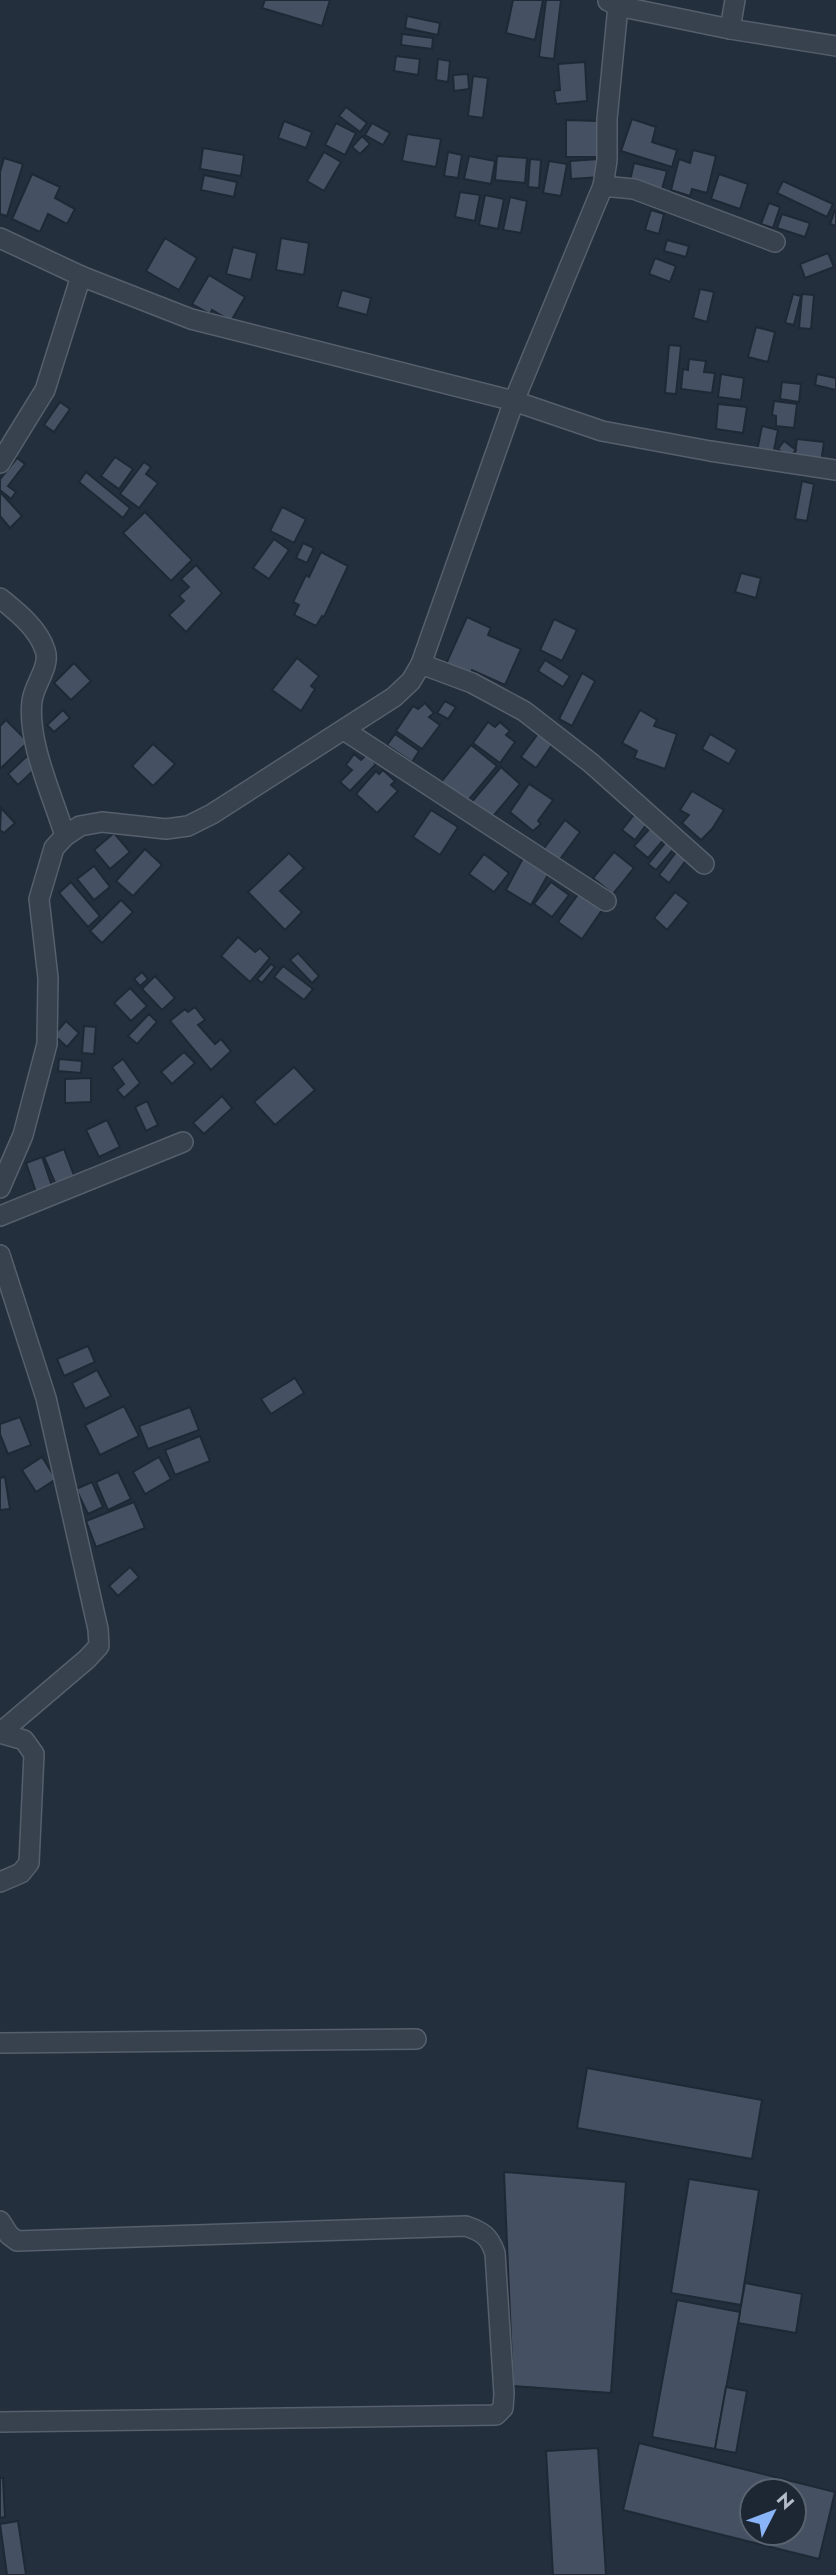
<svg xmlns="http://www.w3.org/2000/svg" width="836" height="2575" viewBox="0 0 836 2575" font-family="Jost,sans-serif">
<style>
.building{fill:#455162;stroke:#1f2835;stroke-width:2;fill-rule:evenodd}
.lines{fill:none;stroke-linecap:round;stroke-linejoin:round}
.minor-casing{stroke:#565f6c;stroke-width:22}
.minor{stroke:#38414e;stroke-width:19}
</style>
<rect width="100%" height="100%" fill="#242f3e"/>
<!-- building -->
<g class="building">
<polygon points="265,0 330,0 322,26 262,8"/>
<polygon points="513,0 543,0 535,40 506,33"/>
<polygon points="546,0 561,0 554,59 539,57"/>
<polygon points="407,16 440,23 438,35 405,28"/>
<polygon points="402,34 433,38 432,49 401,45"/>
<polygon points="396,56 420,59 418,75 394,71"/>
<polygon points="438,59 450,61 448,82 436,80"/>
<polygon points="585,62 587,101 556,104 554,91 560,90 558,64"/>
<polygon points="468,74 469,89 454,91 453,75"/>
<polygon points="473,76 488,78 483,118 468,116"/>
<polygon points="346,107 367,123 360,132 339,116"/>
<polygon points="632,119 656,127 652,142 677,150 672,167 621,151"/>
<polygon points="566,120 598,121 598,157 566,157"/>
<polygon points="284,121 312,132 306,148 278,138"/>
<polygon points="336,123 356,133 345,155 325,145"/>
<polygon points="372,123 390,133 383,145 365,135"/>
<polygon points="407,134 441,139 436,167 402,161"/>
<polygon points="362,136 370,144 360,154 352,147"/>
<polygon points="203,148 244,155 241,176 200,169"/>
<polygon points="693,150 716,156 707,193 692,189 690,196 671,190 679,159 690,163"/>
<polygon points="324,152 341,162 324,191 307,181"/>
<polygon points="448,152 462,155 458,178 444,176"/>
<polygon points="469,156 495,161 491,184 464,179"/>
<polygon points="497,156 527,158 525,183 495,180"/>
<polygon points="4,158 23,164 7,216 0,214 0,172"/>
<polygon points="530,159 541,160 539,188 528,187"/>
<polygon points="599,159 601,177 571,179 570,161"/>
<polygon points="549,161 567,164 561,196 543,193"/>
<polygon points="634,163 667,171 661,193 629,185"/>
<polygon points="32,174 60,187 55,198 75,209 67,224 48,214 40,232 12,219"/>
<polygon points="719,174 748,184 740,209 711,199"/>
<polygon points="204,175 237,182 234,197 201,190"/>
<polygon points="783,181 833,204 827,217 777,193"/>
<polygon points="460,192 480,195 475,221 455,217"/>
<polygon points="485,195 504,199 498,229 479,225"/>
<polygon points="510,197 527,201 521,233 503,230"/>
<polygon points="769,203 780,207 773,228 761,224"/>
<polygon points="651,210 664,214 659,234 645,230"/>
<polygon points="835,210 836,210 836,226 830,224"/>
<polygon points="782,214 810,223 805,237 777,228"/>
<polygon points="165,238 197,258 179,290 146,271"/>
<polygon points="281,238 309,243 304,275 276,270"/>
<polygon points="667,240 689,246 686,257 664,251"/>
<polygon points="233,247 257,253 251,280 226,274"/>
<polygon points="828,253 834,267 805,278 800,264"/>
<polygon points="655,258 676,266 670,282 649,274"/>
<polygon points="209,275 245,297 231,321 212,310 210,314 192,304"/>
<polygon points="700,289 714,292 707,322 693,318"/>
<polygon points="342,290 371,298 367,315 337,307"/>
<polygon points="793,294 801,296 794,325 785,323"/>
<polygon points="802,294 814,295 811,329 799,328"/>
<polygon points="756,327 775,332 768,362 748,357"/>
<polygon points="669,345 681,346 676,394 665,393"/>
<polygon points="689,359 706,361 704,372 715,373 712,393 681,389 683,369 688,370"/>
<polygon points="721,374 744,378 741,400 718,397"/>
<polygon points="817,374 836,378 836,390 815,385"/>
<polygon points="782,382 801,384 799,402 780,399"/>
<polygon points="774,401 797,404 794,428 776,426 776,416 772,415"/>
<polygon points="60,402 70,409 54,432 44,425"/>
<polygon points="718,404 747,407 743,433 716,429"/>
<polygon points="762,426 778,430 773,455 757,451"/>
<polygon points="797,439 824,442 821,463 794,459"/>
<polygon points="784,441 796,450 789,458 778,449"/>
<polygon points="115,457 133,469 119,489 101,476"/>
<polygon points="17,458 25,464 8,486 16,492 11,499 0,490 0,479"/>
<polygon points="144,462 151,467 146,474 158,483 139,508 120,494"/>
<polygon points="86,472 130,508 123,518 79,482"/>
<polygon points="802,481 814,484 807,521 795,519"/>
<polygon points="0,492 22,516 10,528 0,516"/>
<polygon points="282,507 306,519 294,543 270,531"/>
<polygon points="145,512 192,560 171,581 123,533"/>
<polygon points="274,539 289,550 269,579 253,568"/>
<polygon points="303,543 314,548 307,563 296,558"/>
<polygon points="321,552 348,566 324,617 322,616 316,626 294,615 299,605 293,602 306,575 309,577"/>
<polygon points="196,565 222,593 186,632 169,615 184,601 179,596 189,587 181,579"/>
<polygon points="741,573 761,578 756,598 735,592"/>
<polygon points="467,617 491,628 488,635 521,649 505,685 472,670 470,675 446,664"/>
<polygon points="554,619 577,630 562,661 540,650"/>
<polygon points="297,658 319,676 311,686 315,689 301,711 272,690"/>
<polygon points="545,660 570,676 563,687 538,671"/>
<polygon points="74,663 91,681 71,700 54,683"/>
<polygon points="582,673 595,681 572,726 559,719"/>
<polygon points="445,701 456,707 448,719 437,713"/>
<polygon points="425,703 434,713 429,717 440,725 422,749 396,731 413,706 418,709"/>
<polygon points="63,710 70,718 54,732 47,725"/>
<polygon points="640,710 657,720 654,726 677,734 665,769 634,758 637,751 622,743"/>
<polygon points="6,720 28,742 0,769 0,726"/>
<polygon points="488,722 495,727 500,722 510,731 506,735 515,742 500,763 473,743"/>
<polygon points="540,731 554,742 536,768 521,757"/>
<polygon points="395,734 419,751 412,762 387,745"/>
<polygon points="710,734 737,750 729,764 702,749"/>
<polygon points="153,744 175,764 153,786 132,766"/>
<polygon points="471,745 497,766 466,803 441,782"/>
<polygon points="354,754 361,760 367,754 376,764 350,791 340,782 352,770 346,765"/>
<polygon points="27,756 37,767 18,785 8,774"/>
<polygon points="501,767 520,784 490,820 470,804"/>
<polygon points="383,770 395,781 391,785 398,791 377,813 356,794 376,771 379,774"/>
<polygon points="529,784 553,800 538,821 541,824 533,831 510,812"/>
<polygon points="692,791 724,810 712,829 701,840 682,823 689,815 680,810"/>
<polygon points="1,808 15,823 4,833 0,830"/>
<polygon points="431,810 458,827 440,855 413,837"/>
<polygon points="637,811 649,821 635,840 622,830"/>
<polygon points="565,820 580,832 558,862 542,851"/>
<polygon points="653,825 666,837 648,858 634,846"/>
<polygon points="114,833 130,852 110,869 94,850"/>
<polygon points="669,838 677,845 656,870 648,864"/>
<polygon points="680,847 690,855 669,883 659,875"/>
<polygon points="145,849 162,865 133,896 116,881"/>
<polygon points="614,852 634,868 613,894 593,878"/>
<polygon points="289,853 304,868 280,891 302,912 285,930 248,892"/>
<polygon points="484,854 509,873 494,892 469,874"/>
<polygon points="523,858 549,873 531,905 506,890"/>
<polygon points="94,866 110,887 94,900 77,879"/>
<polygon points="71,882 100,916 88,927 59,893"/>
<polygon points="551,882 569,895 552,917 534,904"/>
<polygon points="675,892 689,903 667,930 654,918"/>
<polygon points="579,893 602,910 582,939 558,922"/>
<polygon points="121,900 133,912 102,943 90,931"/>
<polygon points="238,937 255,952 260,948 270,958 250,982 221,956"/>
<polygon points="298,953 319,976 312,983 290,960"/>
<polygon points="271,964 275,967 262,983 257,979"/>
<polygon points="283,966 313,989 304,1000 274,977"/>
<polygon points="142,972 148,979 140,986 134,979"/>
<polygon points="155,976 175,998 162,1010 142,989"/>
<polygon points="130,988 147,1006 131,1021 114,1003"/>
<polygon points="195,1007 205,1020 198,1025 215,1044 221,1039 231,1051 211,1070 170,1021 185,1009 188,1012"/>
<polygon points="149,1014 157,1022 137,1044 128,1036"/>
<polygon points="66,1021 79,1033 67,1047 54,1035"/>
<polygon points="84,1026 96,1027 94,1054 82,1053"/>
<polygon points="184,1052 195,1063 172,1084 161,1072"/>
<polygon points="59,1059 82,1061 81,1073 58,1071"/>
<polygon points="123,1059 140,1083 124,1098 117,1090 124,1084 112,1067"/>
<polygon points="294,1067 315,1090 275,1125 254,1102"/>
<polygon points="91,1078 91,1102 65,1103 65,1079"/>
<polygon points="222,1096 232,1108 204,1134 193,1123"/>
<polygon points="147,1101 158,1125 146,1131 135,1107"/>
<polygon points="107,1120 120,1147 99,1157 86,1130"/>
<polygon points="64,1149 75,1178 56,1185 44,1157"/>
<polygon points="42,1157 53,1189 37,1195 26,1163"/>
<polygon points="88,1346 95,1362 64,1376 57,1359"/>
<polygon points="97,1370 111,1396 85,1409 72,1383"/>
<polygon points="295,1378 304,1393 271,1414 261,1399"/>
<polygon points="124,1406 139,1436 100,1455 85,1425"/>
<polygon points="190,1407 199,1430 148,1449 139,1426"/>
<polygon points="20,1417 31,1445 8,1454 0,1434 0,1424"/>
<polygon points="200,1436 210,1461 175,1475 165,1450"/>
<polygon points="42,1457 56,1479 36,1492 22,1470"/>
<polygon points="159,1457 171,1479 145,1494 133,1472"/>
<polygon points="118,1472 131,1499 108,1510 96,1482"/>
<polygon points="5,1477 10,1509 0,1510 0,1478"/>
<polygon points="92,1482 103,1507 88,1514 76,1489"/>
<polygon points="134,1502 145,1528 96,1547 86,1521"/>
<polygon points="130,1567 139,1577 118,1596 109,1586"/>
<polygon points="587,2068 762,2100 752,2159 577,2128"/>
<polygon points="504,2172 626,2182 611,2393 513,2386"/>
<polygon points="689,2179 759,2190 741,2305 671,2293"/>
<polygon points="745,2283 802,2294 796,2333 738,2323"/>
<polygon points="677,2300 740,2312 715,2449 652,2437"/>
<polygon points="726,2387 747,2391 736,2453 715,2449"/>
<path d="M639 2443 835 2492 819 2559 623 2510ZM752 2491H794V2533H752Z"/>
<polygon points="598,2448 606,2575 553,2575 546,2451"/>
<polygon points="0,2478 3,2478 5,2517 0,2518"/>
<polygon points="18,2521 26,2575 7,2575 0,2524"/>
</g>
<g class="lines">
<defs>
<g id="minor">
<polyline points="608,1 618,6 730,29 836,46"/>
<polyline points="730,29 735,0"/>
<polyline points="603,186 634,189 775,242"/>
<polyline points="0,238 81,276 191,319 514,401 602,431 710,451 836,470"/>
<polyline points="0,463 45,390 81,276"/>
<path d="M0 598C17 612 38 628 45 650 51 666 34 684 32 701 27 742 53 797 65 836"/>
<polyline points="421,664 472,683 524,711 591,763 704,864"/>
<polyline points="344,730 606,901"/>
<polyline points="0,1188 23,1135 47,1044 48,978 39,899 54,848 65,836 80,826 102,822 166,829 188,826 212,814 394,697 411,681 421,664 514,401 603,186 607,160 607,119 618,6"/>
<polyline points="0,1216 183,1142"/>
<polyline points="0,1255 46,1398 98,1629 99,1646 87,1659 0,1733"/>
<polyline points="0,1733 24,1740 34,1754 29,1863 21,1873 0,1882"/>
<polyline points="0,2043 416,2039"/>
<path d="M0 2221 9 2235 17 2241 466 2226C483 2232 489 2236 495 2253L504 2394 503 2408 496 2415 0 2422"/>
</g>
</defs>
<!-- minor casing -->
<use href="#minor" class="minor-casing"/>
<!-- minor -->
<use href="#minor" class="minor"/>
</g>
<!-- north arrow -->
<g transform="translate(773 2512) rotate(48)"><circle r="33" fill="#1d2633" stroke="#59626f" stroke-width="2"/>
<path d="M0-5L12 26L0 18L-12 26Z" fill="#8ab4f8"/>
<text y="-10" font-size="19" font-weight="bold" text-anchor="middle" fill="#b4bcc9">N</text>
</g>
</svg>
